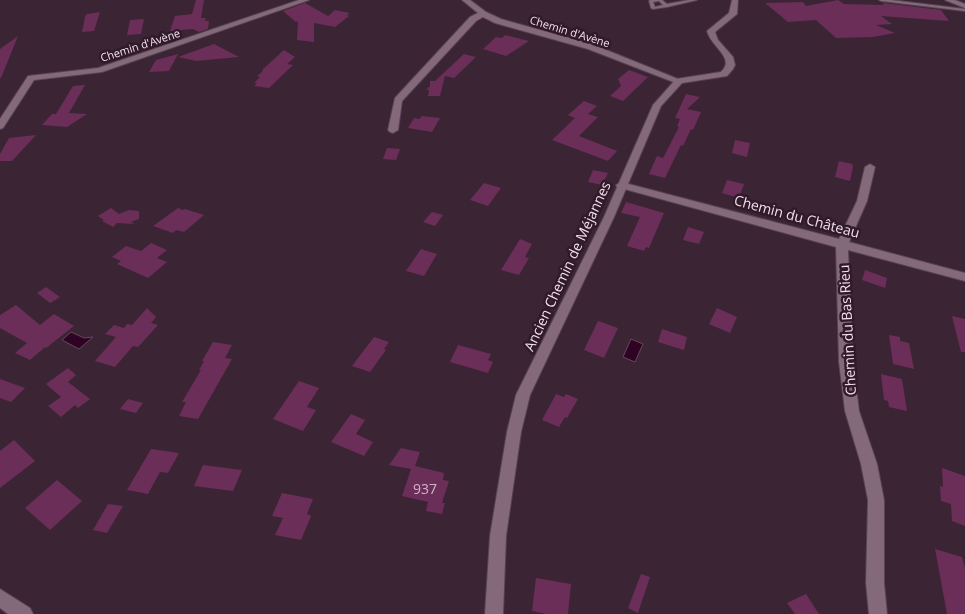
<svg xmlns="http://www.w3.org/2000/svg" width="965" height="614" viewBox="0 0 965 614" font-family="'Open Sans',sans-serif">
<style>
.water{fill:#2f0324;stroke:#694660}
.building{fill:#6b2e59}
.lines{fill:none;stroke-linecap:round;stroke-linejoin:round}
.service-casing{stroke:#574351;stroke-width:2}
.minor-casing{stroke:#574351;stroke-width:2}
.tertiary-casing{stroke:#574351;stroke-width:2}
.service{fill:#84697a;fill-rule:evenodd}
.minor{fill:#84697a;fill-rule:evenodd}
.tertiary{fill:#84697a;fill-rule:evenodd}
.labels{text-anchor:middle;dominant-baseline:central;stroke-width:5;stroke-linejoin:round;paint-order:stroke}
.far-street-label{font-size:11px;fill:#f1e1eb;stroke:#311a29}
.street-label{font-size:14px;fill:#f1e1eb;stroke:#311a29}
.near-number-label{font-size:14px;fill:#d0b4c6}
</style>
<rect width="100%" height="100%" fill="#3b2433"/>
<!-- water -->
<g class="water">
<polygon points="71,332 84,338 93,337 79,349 62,340"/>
<polygon points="631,339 643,344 635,362 623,357"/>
</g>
<!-- building -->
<g class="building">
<polygon points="196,0 204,0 201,18 206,18 205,21 209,21 208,29 199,32 193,29 170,31 175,16 192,14"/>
<polygon points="838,0 844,4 884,5 883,3 941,10 949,21 881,16 892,24 876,25 895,33 873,37 836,38 816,20 788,22 765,3 803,2 806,6"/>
<polygon points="305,3 328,16 335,10 350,13 347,15 349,16 335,27 314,23 314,42 297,40 298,21 296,22 283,11"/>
<polygon points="100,12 94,31 82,32 85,17 87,14"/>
<polygon points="144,19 141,34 127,35 130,20"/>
<polygon points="505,35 529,41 506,56 483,49 496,37 502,38"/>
<polygon points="18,36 1,78 0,78 0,49"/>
<polygon points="214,44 239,57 196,61 178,57"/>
<polygon points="284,50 295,57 287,64 293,65 269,88 254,86 257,83 254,83 260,77 257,76 263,71 262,70"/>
<polygon points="178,54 169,71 149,72 156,60"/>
<polygon points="464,54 476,57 454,78 445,76 440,96 428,96 429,90 426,90 430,86 430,81 435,81"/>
<polygon points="629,70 648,77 623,101 610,96 621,86 618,79"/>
<polygon points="85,85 69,113 87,114 67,127 42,125 52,114 56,114 73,86"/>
<polygon points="686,94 700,97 687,109 701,112 693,130 691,129 683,146 681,145 665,178 649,174 657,156 663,158 679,127 677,126 680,119 675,118"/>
<polygon points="584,101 597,106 588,114 598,117 579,136 617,151 608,161 552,140 575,118 568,115"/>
<polygon points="422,116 440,118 432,132 408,128 414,118 419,119"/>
<polygon points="36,135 12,161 0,161 0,154 9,138"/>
<polygon points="735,140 750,143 747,157 732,153"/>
<polygon points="387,148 400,149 396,160 383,159"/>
<polygon points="839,161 852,164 853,167 850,181 835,177"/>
<polygon points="593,170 608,173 602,185 588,182"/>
<polygon points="727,180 744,184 739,198 722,193"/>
<polygon points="484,183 501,188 488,206 470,200"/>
<polygon points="626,202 664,213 649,248 646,247 644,251 627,246 640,217 621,213"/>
<polygon points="111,208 119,214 129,210 139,211 139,219 131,222 135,224 117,223 113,227 102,221 104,220 98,216"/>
<polygon points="178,208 183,210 185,209 204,215 184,232 176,230 173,233 153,226"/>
<polygon points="432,212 443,215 435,226 423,222"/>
<polygon points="688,227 704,232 699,244 683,240"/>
<polygon points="520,239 532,244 525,257 529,258 519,275 501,270"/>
<polygon points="151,243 167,250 157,258 167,262 148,278 117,264 121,261 112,257 126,246 141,251"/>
<polygon points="421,249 437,254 424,276 406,271"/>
<polygon points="865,270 887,278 885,288 862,280"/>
<polygon points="46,287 60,297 50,303 37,293"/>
<polygon points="16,305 40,325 54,314 74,326 46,348 42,347 44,348 30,360 15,353 27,343 0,328 0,315"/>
<polygon points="147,308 156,317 151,323 158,325 138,347 133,346 115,367 95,361 116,337 105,334 114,325 124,328 127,324 132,325"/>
<polygon points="717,308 737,317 730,333 709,324"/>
<polygon points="952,316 965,319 965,352 961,352"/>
<polygon points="598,321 618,328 604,358 584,350"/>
<polygon points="662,329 687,337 684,350 658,342"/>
<polygon points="889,335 900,337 900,341 909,343 914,369 893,364"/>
<polygon points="374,337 389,342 384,349 386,350 370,372 352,366"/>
<polygon points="213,342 232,345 225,358 232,359 198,419 179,416 186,402 182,402 201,370 199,370 204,361 202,361"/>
<polygon points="458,345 491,354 488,360 493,362 488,373 450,362"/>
<polygon points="68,368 76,375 68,382 90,399 78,408 75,405 61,417 48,406 61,397 46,384"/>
<polygon points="881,374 902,379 907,411 889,407 888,401 884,400"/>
<polygon points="0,379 25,388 11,402 0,398"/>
<polygon points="299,381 319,388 307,407 316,410 303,431 273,419"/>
<polygon points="556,394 564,397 566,394 578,399 567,418 565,417 559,427 542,420"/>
<polygon points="128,399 143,403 136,413 120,409"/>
<polygon points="351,414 365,420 356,434 373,442 364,456 331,442"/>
<polygon points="14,440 35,461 0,488 0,451"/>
<polygon points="401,448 420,452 415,466 444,473 443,480 449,481 442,503 445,503 442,514 426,511 428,502 402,496 411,469 389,465"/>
<polygon points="151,449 179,453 168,473 160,472 148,494 127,490"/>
<polygon points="203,465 242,470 233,491 194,486"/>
<polygon points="942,468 965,476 965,526 952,521 951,504 941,501 940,486 943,487"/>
<polygon points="57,480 82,501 50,530 25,508"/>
<polygon points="282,493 313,499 307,514 311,516 301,540 275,535 283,518 272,516"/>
<polygon points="108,504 123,506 107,533 93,530"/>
<polygon points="935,549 962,557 965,568 965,614 947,614"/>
<polygon points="641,574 650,577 638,613 628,608"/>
<polygon points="536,578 571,584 568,614 546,614 532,611"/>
<polygon points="806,594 819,614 795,614 787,603"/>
</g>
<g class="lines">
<defs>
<g id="service">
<path d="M650 0H662L667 4 689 0H697L667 7 653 9 651 8 649 1ZM659 1 663 5 655 7 653 2Z"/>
<polygon points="879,0 891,0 965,9 965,11 881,1"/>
</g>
<g id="minor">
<polygon points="299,0 309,0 102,72 34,80 3,128 0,129 0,119 28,76 98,68"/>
<polygon points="462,0 470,0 486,12 501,19 594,45 683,81 676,83 588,49 495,23 483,17 476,21 402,101 398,130 393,133 390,132 388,130 395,98 470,17 478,13"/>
<polygon points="945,0 955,0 965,4 965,8"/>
<polygon points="870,164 875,167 867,201 849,242 965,273 965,281 848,250 853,362 859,411 877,464 884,500 884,583 887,614 869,614 866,583 868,500 861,464 845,411 839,362 836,247 617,187 616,185 621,182 839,239 857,201 865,167"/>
<polygon points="0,589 30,608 33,614 8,614 0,608"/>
</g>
<path id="tertiary" d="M732 0H738L737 14 715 32 718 40 733 57 735 65 733 69 727 76 682 83 661 106 614 217 530 395 521 432 506 536 503 614H485L490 536 507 432 516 395 604 217 653 105 676 79 721 72C736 58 711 47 707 31L729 13Z"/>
</defs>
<!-- service casing -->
<use href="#service" class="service-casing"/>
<!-- minor casing -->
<use href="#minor" class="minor-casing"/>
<!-- tertiary casing -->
<use href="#tertiary" class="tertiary-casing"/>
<!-- service -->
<use href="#service" class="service"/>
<!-- minor -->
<use href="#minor" class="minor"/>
<!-- tertiary -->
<use href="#tertiary" class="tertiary"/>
</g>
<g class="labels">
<!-- far-street labels -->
<g class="far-street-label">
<text transform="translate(570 31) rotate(17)">Chemin d'Avène</text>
<text transform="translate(140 45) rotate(-18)">Chemin d'Avène</text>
</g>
<!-- street labels -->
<g class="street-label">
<text transform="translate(797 216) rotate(15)">Chemin du Château</text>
<text transform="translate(567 266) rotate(-65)">Ancien Chemin de Méjannes</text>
<text transform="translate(847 330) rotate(-93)">Chemin du Bas Rieu</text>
</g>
<!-- near-number labels -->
<g class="near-number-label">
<text x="425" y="488">937</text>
</g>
</g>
</svg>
